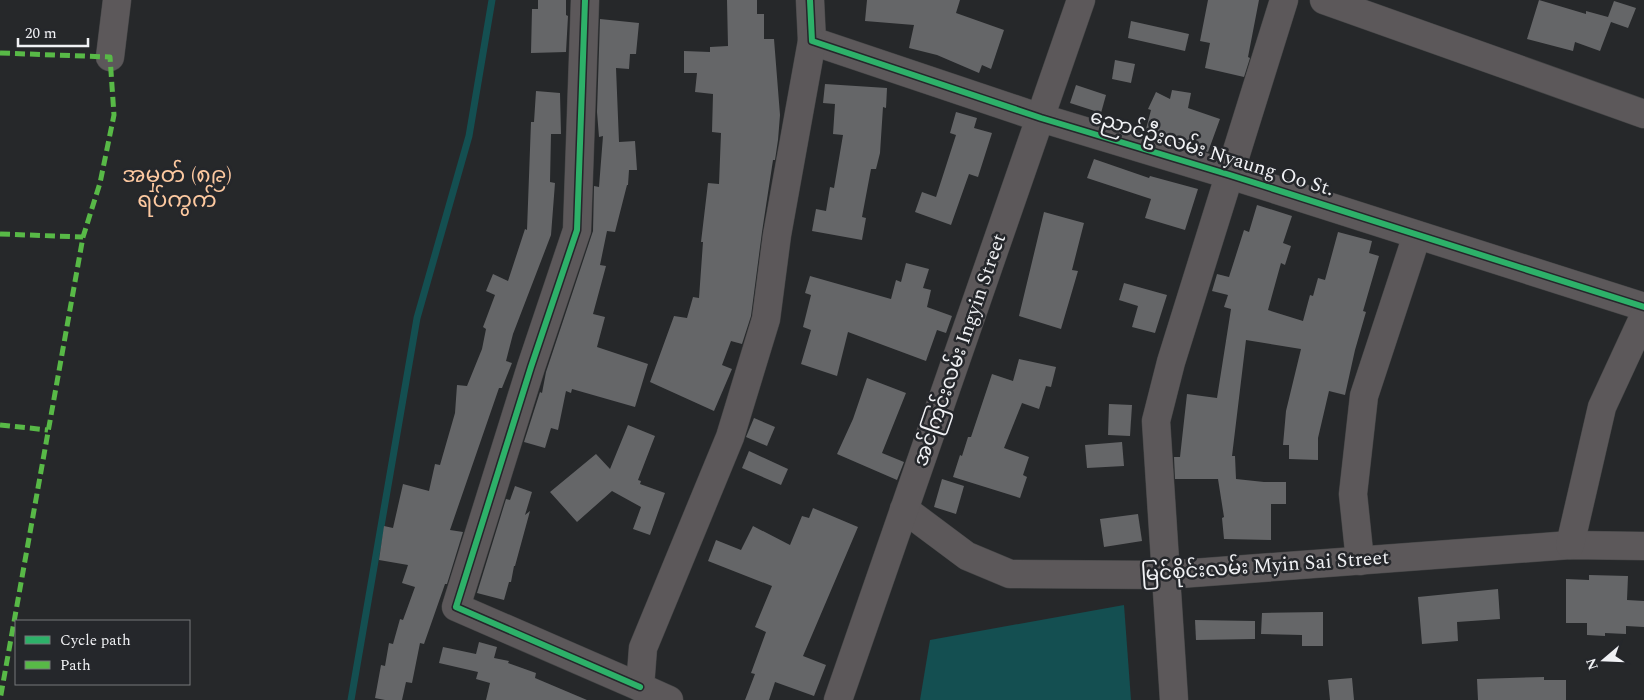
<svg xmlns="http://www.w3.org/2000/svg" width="1644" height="700" viewBox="0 0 1644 700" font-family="Spectral,'Noto Sans Myanmar',serif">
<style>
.water{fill:#144f51}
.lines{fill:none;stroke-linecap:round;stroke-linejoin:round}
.stream{stroke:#144f51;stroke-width:7}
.building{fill:#656668}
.minor-casing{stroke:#434445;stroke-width:29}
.minor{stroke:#5c585a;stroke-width:28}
.quiet{stroke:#58b947;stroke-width:5;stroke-dasharray:10 5;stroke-linecap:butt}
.cycleway-casing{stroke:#25272b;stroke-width:9}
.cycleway{stroke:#2db169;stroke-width:6}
.labels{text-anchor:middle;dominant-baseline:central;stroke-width:5;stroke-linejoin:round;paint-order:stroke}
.street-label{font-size:20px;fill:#f0f1f4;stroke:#25272b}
.quarter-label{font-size:22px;fill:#fdc9a0;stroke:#25272b}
</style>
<rect width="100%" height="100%" fill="#26282a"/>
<!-- water -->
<polygon class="water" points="1124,605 1131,700 920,700 930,640"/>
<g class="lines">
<!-- stream -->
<polyline class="stream" points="351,700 417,318 469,136 492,0"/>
</g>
<!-- building -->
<g class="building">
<polygon points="538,0 566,0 566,15 568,16 566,52 531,53 532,9 538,9"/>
<polygon points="727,0 757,0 757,14 764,14 764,39 774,39 780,115 778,140 775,160 773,160 762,232 751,316 742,344 731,341 722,365 732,369 714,411 650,382 674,316 687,318 693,297 699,298 703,242 701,242 708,183 719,184 721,133 712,132 713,94 695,92 697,73 684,73 684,51 710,52 710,47 728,46"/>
<polygon points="867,0 960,0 956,13 1004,30 991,69 982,65 979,73 937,55 909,48 914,25 865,21"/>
<polygon points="1208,0 1259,0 1248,57 1250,58 1244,77 1205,68 1210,43 1200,41"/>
<polygon points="1539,0 1586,14 1586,11 1608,17 1614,1 1636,8 1628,28 1611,22 1600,51 1575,42 1573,51 1527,39"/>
<polygon points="600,19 639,23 636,54 630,54 629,69 616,68 619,142 635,141 637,170 629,170 628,185 627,185 615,232 607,231 600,265 606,266 593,314 605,317 597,347 648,364 635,407 572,389 571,393 566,391 558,430 551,428 545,448 524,442 540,392 542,393 546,372 593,231 594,186 599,187 603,136 599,137 597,112"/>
<polygon points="1131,21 1189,34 1185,51 1128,38"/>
<polygon points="1115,60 1135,64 1131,83 1112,79"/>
<polygon points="825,84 887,88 886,108 883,107 880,153 876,169 871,169 862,217 866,218 862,240 812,231 816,209 826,211 830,187 834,188 843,135 833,134 835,104 823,103"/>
<polygon points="1076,85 1106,95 1101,113 1070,103"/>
<polygon points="1172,90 1191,93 1188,108 1220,119 1208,152 1162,138 1163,134 1146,129 1151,110 1148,109 1156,92 1170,99"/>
<polygon points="536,91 560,93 561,134 551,134 550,182 555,183 551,235 513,334 506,361 512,363 502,388 499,388 450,530 463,532 447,584 445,584 424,644 420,643 412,683 406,682 402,700 385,700 375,698 381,665 385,666 389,643 393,644 400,619 403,620 415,587 402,583 408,565 379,560 384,526 393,528 403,484 429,491 435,464 440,465 455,413 457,385 467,386 482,349 486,329 483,327 495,295 486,291 493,274 508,281 525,229 527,230 531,122 534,122"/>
<polygon points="956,112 977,118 974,128 992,133 978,177 969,174 951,225 915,212 922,192 936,197 956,135 950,133"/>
<polygon points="1094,159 1149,178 1150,176 1198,189 1185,230 1145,218 1151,199 1087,178"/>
<polygon points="1257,205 1292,216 1283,243 1291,246 1285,265 1281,263 1268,310 1303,321 1310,295 1313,296 1318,278 1325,280 1338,232 1372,241 1369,253 1379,256 1363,311 1366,312 1355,350 1345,395 1329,391 1318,438 1318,460 1289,459 1289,445 1283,445 1286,411 1301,349 1246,340 1232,456 1235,456 1236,479 1264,482 1286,482 1286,504 1271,504 1271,540 1224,539 1222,518 1224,517 1218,479 1175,479 1174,457 1180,457 1187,394 1217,398 1231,309 1224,307 1228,295 1212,291 1217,274 1229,277 1244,230 1249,232"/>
<polygon points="1044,212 1084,223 1072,270 1078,271 1061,329 1019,316"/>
<polygon points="906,263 929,269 923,288 931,290 927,307 952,316 946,333 937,330 926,361 848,332 837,376 801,364 811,330 803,327 811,295 805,293 810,276 891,299 896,280 901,282"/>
<polygon points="1124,283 1167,295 1155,333 1132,327 1138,306 1119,300"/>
<polygon points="1019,359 1056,367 1051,387 1046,386 1039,409 1022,403 1004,448 1029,457 1023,475 1027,477 1020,498 953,477 960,455 962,456 968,437 971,437 992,374 1013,381"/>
<polygon points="867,378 906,393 882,453 904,462 897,480 837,454 853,419"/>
<polygon points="1109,404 1132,405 1130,436 1108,435"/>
<polygon points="754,418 775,427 767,446 746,437"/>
<polygon points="628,425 655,436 638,480 641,481 640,484 665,493 650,535 633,529 641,507 612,491 577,522 550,492 596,454 610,469"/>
<polygon points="1122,442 1124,466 1087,468 1085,445"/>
<polygon points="749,451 788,469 781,485 742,468"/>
<polygon points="942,479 964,486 956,514 934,507"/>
<polygon points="515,486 532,492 525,515 530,511 515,566 514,566 511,582 509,582 504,600 477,593 506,499 510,500"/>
<polygon points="813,508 858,527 803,656 826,665 814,696 775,682 769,700 745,700 755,674 751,673 766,632 755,627 772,586 708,561 716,540 741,550 753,526 790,545 802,516 809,518"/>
<polygon points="1138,514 1142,541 1104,547 1100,519"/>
<polygon points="1589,575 1628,576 1627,600 1644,601 1644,627 1626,626 1626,634 1605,633 1605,636 1587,635 1587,623 1566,623 1566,579 1589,580"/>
<polygon points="1498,589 1500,619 1457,622 1458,641 1422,644 1418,597"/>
<polygon points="1323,612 1323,646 1302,646 1302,635 1261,634 1262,613"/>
<polygon points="1195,620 1255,621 1255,639 1196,640"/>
<polygon points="479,642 497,647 494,658 509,661 508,663 536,673 535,678 587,700 486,700 490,683 476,679 478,672 439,663 443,647 476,654"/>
<polygon points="1544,677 1544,680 1566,680 1566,700 1478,700 1477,679"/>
<polygon points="1352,678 1354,700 1330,700 1328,680"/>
</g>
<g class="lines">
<defs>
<g id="minor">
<polyline points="585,0 577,230 531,367 456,607 640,687"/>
<polyline points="810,0 812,41 1041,118 1230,175 1644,307"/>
<polyline points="1324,0 1644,114"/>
<polyline points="110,57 117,0"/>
<polyline points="904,509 967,556 1010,574 1166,575 1570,545 1644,546"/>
<polyline points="1570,545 1602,407 1644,316"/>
<polyline points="1360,561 1353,494 1364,396 1417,235"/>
<polyline points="669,700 640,687 643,648 730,437 766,319 777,235 812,41"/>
<polyline points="838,700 1081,0"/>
<polyline points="1174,700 1156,421 1171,362 1284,0"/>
</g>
</defs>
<!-- minor casing -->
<use href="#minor" class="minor-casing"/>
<!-- minor -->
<use href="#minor" class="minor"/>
<!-- quiet -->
<g class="quiet">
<polyline points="0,53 110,57 114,115 100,183 83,237 0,700"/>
<polyline points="0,234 83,237"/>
<polyline points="0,425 48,430"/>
</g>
<defs>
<g id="cycleway">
<polyline points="585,0 577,230 531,367 456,607 640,687"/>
<polyline points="810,0 812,41 1041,118 1230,175 1644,307"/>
</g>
</defs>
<!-- cycleway casing -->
<use href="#cycleway" class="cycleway-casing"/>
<!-- cycleway -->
<use href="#cycleway" class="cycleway"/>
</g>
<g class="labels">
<!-- street labels -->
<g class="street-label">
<text transform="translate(1212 153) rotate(17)">ညောင်ဦးလမ်း Nyaung Oo St.</text>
<text transform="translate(960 350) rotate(-71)">အင်ကြင်းလမ်း Ingyin Street</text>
<text transform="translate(1265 566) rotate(-4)">မြင်စိုင်းလမ်း Myin Sai Street</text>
</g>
<!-- quarter labels -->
<g class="quarter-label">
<text x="177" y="175">အမှတ် (၈၉)<tspan x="177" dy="25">ရပ်ကွက်</tspan></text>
</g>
</g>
<!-- legend -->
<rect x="15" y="620" width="175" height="65" fill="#25272b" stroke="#76787b"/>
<rect x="25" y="636" width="25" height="8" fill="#2db169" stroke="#76787b"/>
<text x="60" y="645" font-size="15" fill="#f0f1f4">Cycle path</text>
<rect x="25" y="661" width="25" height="8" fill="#58b947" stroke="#76787b"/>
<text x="60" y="670" font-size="15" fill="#f0f1f4">Path</text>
<!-- north arrow -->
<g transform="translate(1604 660) rotate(251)" stroke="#25272b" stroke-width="4" paint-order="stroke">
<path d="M0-4L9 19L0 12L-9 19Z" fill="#f0f1f4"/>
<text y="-8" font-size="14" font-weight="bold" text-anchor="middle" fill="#f0f1f4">N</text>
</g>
<!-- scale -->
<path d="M18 38v8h70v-8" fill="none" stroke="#f0f1f4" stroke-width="2.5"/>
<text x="25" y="38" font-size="15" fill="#f0f1f4" stroke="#25272b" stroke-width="4" paint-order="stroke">20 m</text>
</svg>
